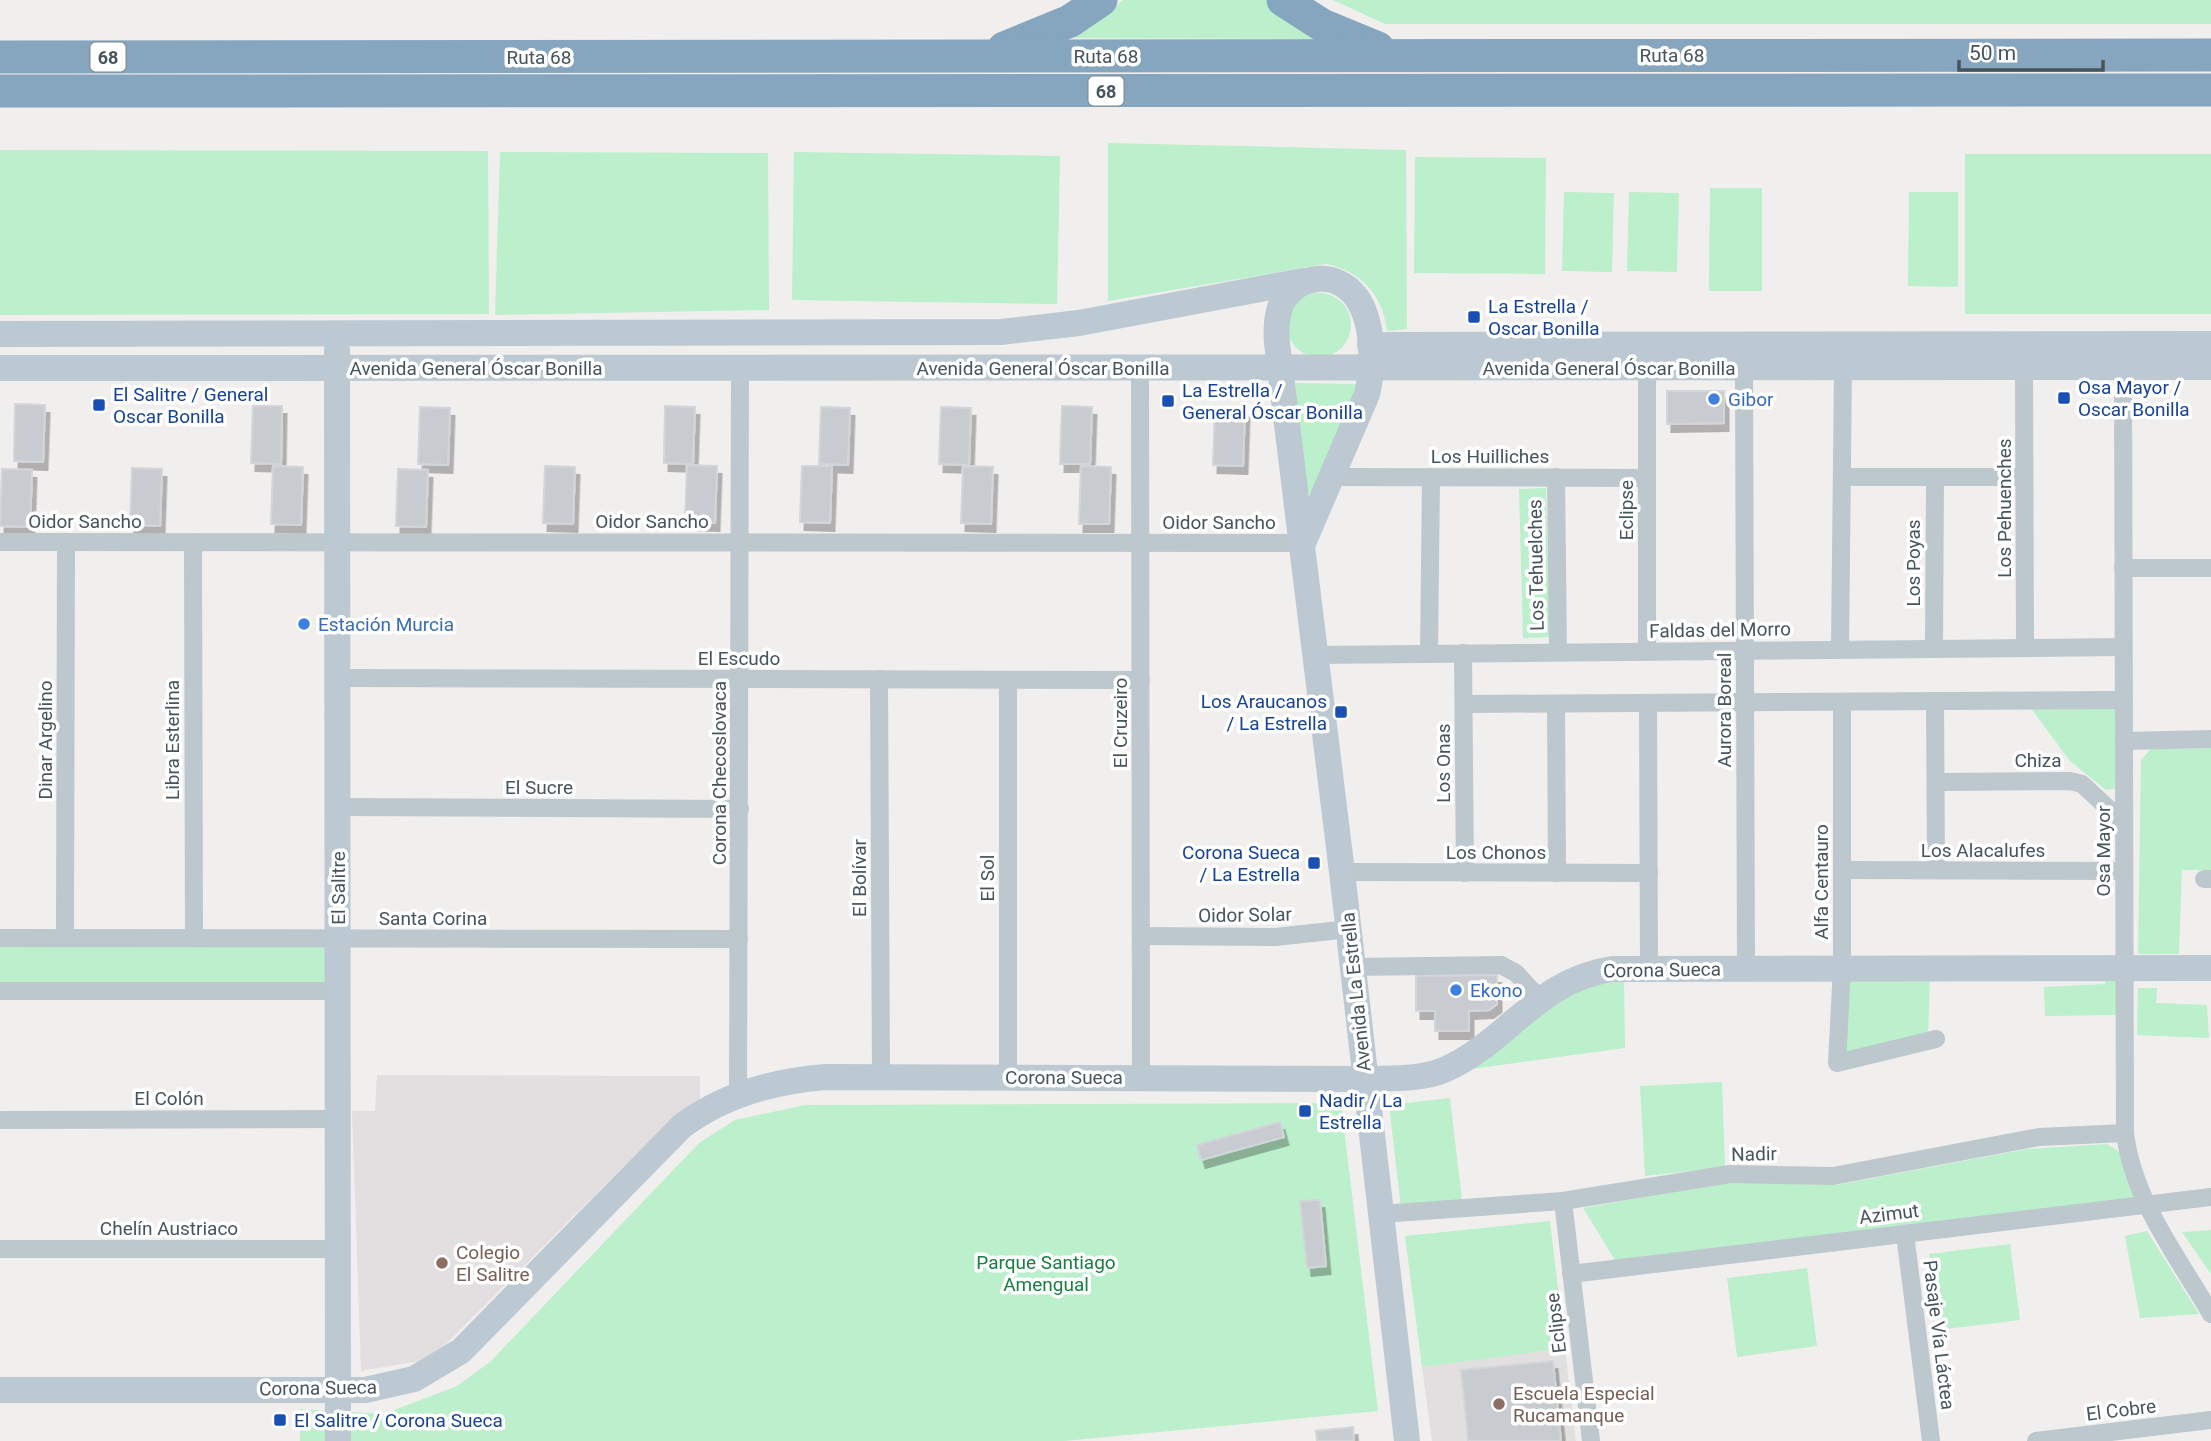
<svg xmlns="http://www.w3.org/2000/svg" width="2211" height="1441" viewBox="0 0 2211 1441" font-family="Roboto,sans-serif">
<style>
.education{fill:#e2dfe1}
.green{fill:#bcefcb}
.building{fill:#c8ccd1;stroke:#d2d5da;stroke-width:2;filter:url(#shadow)}
.lines{fill:none;stroke-linecap:round;stroke-linejoin:round}
.street{stroke:#bcc7ce;stroke-width:18}
.secondary{stroke:#bcc9d3;stroke-width:26}
.highway{stroke:#85a6be;stroke-width:33}
.transit-dot{fill:#1a4fb4;stroke:#fff;stroke-width:2.5}
.shop-dot{fill:#3f7fe0;stroke:#fff;stroke-width:2.5}
.education-dot{fill:#8d6e63;stroke:#fff;stroke-width:2.5}
.labels{text-anchor:middle;dominant-baseline:central;stroke-width:7;stroke-linejoin:round;paint-order:stroke}
.shield{fill:#fff;stroke:#7e878d;stroke-width:2}
.shield-label{font-size:18px;font-weight:bold;fill:#46545c}
.street-label{font-size:19px;fill:#46545c;stroke:#fff}
.transit-label{font-size:19px;fill:#164399;stroke:#fff;text-anchor:start}
.shop-label{font-size:19px;fill:#366cbe;stroke:#fff;text-anchor:start}
.education-label{font-size:19px;fill:#785e54;stroke:#fff;text-anchor:start}
.park-label{font-size:19px;fill:#167f41;stroke:#fff}
</style>
<defs>
<filter id="shadow"><feDropShadow dx="4.5" dy="8" stdDeviation="0" flood-color="#0004"/></filter>
</defs>
<rect width="100%" height="100%" fill="#f1eeee"/>
<!-- education -->
<g class="education">
<polygon points="377,1075 700,1076 700,1101 623,1167 431,1359 361,1371 352,1111 375,1111"/>
<polygon points="1565,1348 1576,1441 1432,1441 1422,1367"/>
</g>
<!-- green -->
<g class="green">
<polygon points="1123,0 1277,0 1319,39 1066,38 1093,24"/>
<polygon points="1333,0 2211,0 2211,24 1385,24"/>
<path d="M1108 143 1406 150 1407 329 1387 331C1383 295 1361 271 1326 264L1108 301Z"/>
<polygon points="0,150 488,151 489,314 0,315"/>
<polygon points="500,152 768,153 769,310 495,315"/>
<polygon points="794,152 1060,156 1057,304 792,300"/>
<rect x="1965" y="154" width="246" height="160"/>
<polygon points="1415,157 1546,158 1545,274 1414,273"/>
<polygon points="1710,188 1762,188 1762,291 1709,291"/>
<polygon points="1564,192 1614,193 1612,272 1562,271"/>
<polygon points="1629,192 1679,193 1677,272 1627,271"/>
<polygon points="1909,192 1958,192 1958,287 1908,286"/>
<circle cx="1319" cy="325" r="32"/>
<polygon points="1288,383 1359,384 1314,493 1303,493"/>
<polygon points="1546,488 1550,637 1523,638 1519,489"/>
<polygon points="2120,703 2120,788 2106,790 2070,761 2028,704"/>
<polygon points="2211,748 2211,870 2182,870 2179,954 2138,954 2141,760 2151,749"/>
<polygon points="0,946 332,947 331,983 0,982"/>
<polygon points="2104,973 2117,973 2117,1015 2045,1016 2044,987 2105,984"/>
<polygon points="1930,976 1928,1038 1843,1058 1846,979"/>
<path d="M1624 980 1625 1048 1472 1069C1515 1035 1567 983 1624 980Z"/>
<polygon points="2138,988 2157,988 2156,1003 2207,1005 2209,1038 2137,1035"/>
<polygon points="1722,1082 1725,1167 1645,1176 1640,1086"/>
<polygon points="1450,1098 1462,1200 1401,1208 1389,1105"/>
<polygon points="1341,1103 1378,1411 1064,1441 300,1441 300,1409 384,1414 457,1386 490,1362 699,1143 735,1120 805,1105"/>
<polygon points="2107,1144 2121,1153 2142,1198 1615,1260 1583,1208 1728,1182 1836,1185 2027,1149"/>
<polygon points="1550,1221 1565,1348 1422,1367 1405,1236"/>
<polygon points="2211,1230 2211,1274 2182,1232"/>
<polygon points="2147,1231 2199,1314 2140,1318 2125,1236"/>
<polygon points="2010,1244 2020,1320 1938,1330 1929,1254"/>
<polygon points="1807,1268 1817,1346 1737,1357 1727,1278"/>
</g>
<!-- building -->
<g class="building">
<polygon points="1667,391 1724,391 1724,423 1667,424"/>
<polygon points="15,404 45,405 43,462 14,461"/>
<polygon points="253,406 282,406 281,464 251,463"/>
<polygon points="665,406 695,407 693,464 664,463"/>
<polygon points="1062,406 1092,407 1090,464 1060,464"/>
<polygon points="420,407 450,408 448,465 418,464"/>
<polygon points="821,407 850,408 848,465 819,464"/>
<polygon points="941,407 971,408 969,465 939,464"/>
<polygon points="1215,408 1245,409 1243,466 1213,465"/>
<polygon points="687,465 717,466 715,523 685,522"/>
<polygon points="273,466 303,467 301,525 271,524"/>
<polygon points="545,466 575,467 573,524 543,523"/>
<polygon points="802,466 832,466 830,523 800,522"/>
<polygon points="963,466 993,467 991,524 961,523"/>
<polygon points="1081,466 1111,467 1109,524 1079,524"/>
<polygon points="132,468 162,469 160,526 130,525"/>
<polygon points="2,469 32,470 30,527 0,526"/>
<polygon points="398,469 428,470 426,527 396,526"/>
<polygon points="1497,975 1497,1004 1489,1010 1469,1011 1469,1031 1435,1031 1435,1011 1416,1011 1416,976"/>
<polygon points="1280,1122 1284,1137 1201,1160 1197,1145"/>
<polygon points="1320,1200 1326,1266 1307,1268 1300,1201"/>
<polygon points="1553,1361 1561,1441 1468,1441 1461,1370"/>
<polygon points="1353,1427 1354,1441 1317,1441 1316,1431"/>
</g>
<g class="lines">
<!-- street -->
<g class="street">
<polyline points="2024,367 2025,648"/>
<path d="M2123 367 2125 1133C2133 1200 2178 1257 2211 1314"/>
<polyline points="1140,368 1141,1077"/>
<polyline points="1744,368 1746,969"/>
<polyline points="1333,477 1647,478"/>
<polyline points="1556,477 1558,652"/>
<polyline points="1842,477 2024,477"/>
<polyline points="0,542 1303,543"/>
<polyline points="193,542 194,938"/>
<polyline points="2123,568 2211,568"/>
<polyline points="1840,649 1843,367"/>
<polyline points="1934,649 1935,477"/>
<polyline points="1647,651 1647,368"/>
<polyline points="1463,653 1465,873"/>
<polyline points="1429,654 1431,477"/>
<polyline points="1316,655 2123,647"/>
<polyline points="338,678 1141,680"/>
<polyline points="879,679 881,1077"/>
<polyline points="1935,701 1936,870"/>
<polyline points="1842,702 1842,968 1837,1063 1936,1039"/>
<polyline points="1648,703 1649,968"/>
<polyline points="1464,704 2124,700"/>
<polyline points="1556,704 1557,873"/>
<polyline points="2124,741 2211,739"/>
<polyline points="1936,782 2070,781 2082,784 2124,823"/>
<polyline points="338,807 740,809"/>
<polyline points="1842,870 2124,871"/>
<polyline points="1342,872 1649,873"/>
<polyline points="2204,879 2211,879"/>
<polyline points="1141,936 1275,937 1349,929"/>
<polyline points="0,938 739,939"/>
<polyline points="65,938 66,542"/>
<polyline points="1353,967 1501,965 1516,973 1539,998"/>
<polyline points="0,991 338,991"/>
<polyline points="1008,1077 1008,680"/>
<polyline points="738,1095 740,368"/>
<polyline points="0,1120 338,1119"/>
<polyline points="1563,1201 1591,1441"/>
<polyline points="1381,1214 1563,1201 1730,1174 1833,1176 2039,1137 2125,1133"/>
<polyline points="1905,1234 1931,1441"/>
<polyline points="0,1249 338,1249"/>
<polyline points="1571,1274 2211,1197"/>
<polyline points="2036,1441 2211,1420"/>
</g>
<!-- secondary -->
<g class="secondary">
<polyline points="0,334 1001,332 1079,323 1303,281"/>
<polyline points="1370,345 2211,344"/>
<polyline points="337,350 338,1441"/>
<polyline points="0,368 2211,367"/>
<path d="M1303 543 1367 394C1374 366 1374 323 1357 298 1336 269 1296 274 1281 305 1276 317 1276 330 1277 343L1342 872 1407 1441"/>
<path d="M0 1390H365L414 1379 461 1351 682 1126C725 1094 774 1081 826 1077L1365 1079C1391 1078 1420 1080 1444 1070 1508 1042 1537 980 1612 969L2211 968"/>
</g>
<!-- highway -->
<g class="highway">
<polyline points="1283,0 1322,25 1378,48"/>
<polyline points="1004,48 1070,21 1101,0"/>
<polyline points="0,57 2211,55"/>
<polyline points="0,91 2211,90"/>
</g>
</g>
<!-- markers -->
<g class="transit-dot">
<rect x="1467" y="310" width="14" height="14" rx="3.5"/>
<rect x="2057" y="391" width="14" height="14" rx="3.5"/>
<rect x="1161" y="394" width="14" height="14" rx="3.5"/>
<rect x="92" y="398" width="14" height="14" rx="3.5"/>
<rect x="1334" y="705" width="14" height="14" rx="3.5"/>
<rect x="1307" y="856" width="14" height="14" rx="3.5"/>
<rect x="1298" y="1104" width="14" height="14" rx="3.5"/>
<rect x="273" y="1413" width="14" height="14" rx="3.5"/>
</g>
<g class="shop-dot">
<circle cx="1714" cy="399" r="7"/>
<circle cx="304" cy="624" r="7"/>
<circle cx="1456" cy="990" r="7"/>
</g>
<g class="education-dot">
<circle cx="442" cy="1263" r="7"/>
<circle cx="1499" cy="1404" r="7"/>
</g>
<g class="labels">
<!-- shield labels -->
<g class="shield">
<rect x="90.5" y="42.5" width="35" height="29" rx="5"/>
<rect x="1088.5" y="76.5" width="35" height="29" rx="5"/>
</g>
<g class="shield-label">
<text x="108" y="57">68</text>
<text x="1106" y="91">68</text>
</g>
<!-- street labels -->
<g class="street-label">
<text x="1672" y="55">Ruta 68</text>
<text x="1106" y="56">Ruta 68</text>
<text x="539" y="57">Ruta 68</text>
<text x="476" y="368">Avenida General Óscar Bonilla</text>
<text x="1043" y="368">Avenida General Óscar Bonilla</text>
<text x="1609" y="368">Avenida General Óscar Bonilla</text>
<text x="1490" y="456">Los Huilliches</text>
<text transform="translate(2004 508) rotate(-90)">Los Pehuenches</text>
<text transform="translate(1626 510) rotate(-90)">Eclipse</text>
<text x="85" y="521">Oidor Sancho</text>
<text x="652" y="521">Oidor Sancho</text>
<text x="1219" y="522">Oidor Sancho</text>
<text transform="translate(1913 563) rotate(-90)">Los Poyas</text>
<text transform="translate(1536 565) rotate(-91)">Los Tehuelches</text>
<text transform="translate(1720 630) rotate(-1)">Faldas del Morro</text>
<text x="739" y="658">El Escudo</text>
<text transform="translate(1724 710) rotate(-90)">Aurora Boreal</text>
<text transform="translate(1120 723) rotate(-90)">El Cruzeiro</text>
<text transform="translate(45 740) rotate(-90)">Dinar Argelino</text>
<text transform="translate(172 740) rotate(-90)">Libra Esterlina</text>
<text x="2038" y="760">Chiza</text>
<text transform="translate(1443 763) rotate(-90)">Los Onas</text>
<text transform="translate(719 773) rotate(-90)">Corona Checoslovaca</text>
<text x="539" y="787">El Sucre</text>
<text x="1983" y="850">Los Alacalufes</text>
<text transform="translate(2103 851) rotate(-90)">Osa Mayor</text>
<text x="1496" y="852">Los Chonos</text>
<text transform="translate(859 878) rotate(-90)">El Bolívar</text>
<text transform="translate(987 878) rotate(-90)">El Sol</text>
<text transform="translate(1821 882) rotate(-90)">Alfa Centauro</text>
<text transform="translate(338 888) rotate(-90)">El Salitre</text>
<text transform="translate(1245 915) rotate(-1)">Oidor Solar</text>
<text x="433" y="918">Santa Corina</text>
<text transform="translate(1662 970) rotate(-1)">Corona Sueca</text>
<text transform="translate(1356 992) rotate(-96)">Avenida La Estrella</text>
<text x="1064" y="1077">Corona Sueca</text>
<text x="169" y="1098">El Colón</text>
<text transform="translate(1754 1154) rotate(-1)">Nadir</text>
<text transform="translate(1889 1214) rotate(-7)">Azimut</text>
<text x="169" y="1228">Chelín Austriaco</text>
<text transform="translate(1556 1323) rotate(-97)">Eclipse</text>
<text transform="translate(1939 1335) rotate(83)">Pasaje Vía Láctea</text>
<text transform="translate(318 1388) rotate(-1)">Corona Sueca</text>
<text transform="translate(2121 1410) rotate(-7)">El Cobre</text>
</g>
<!-- transit labels -->
<g class="transit-label">
<text x="1488" y="306">La Estrella /<tspan x="1488" dy="22">Oscar Bonilla</tspan></text>
<text x="2078" y="387">Osa Mayor /<tspan x="2078" dy="22">Oscar Bonilla</tspan></text>
<text x="1182" y="390">La Estrella /<tspan x="1182" dy="22">General Óscar Bonilla</tspan></text>
<text x="113" y="394">El Salitre / General<tspan x="113" dy="22">Oscar Bonilla</tspan></text>
<text x="1327" y="701" text-anchor="end">Los Araucanos<tspan x="1327" dy="22">/ La Estrella</tspan></text>
<text x="1300" y="852" text-anchor="end">Corona Sueca<tspan x="1300" dy="22">/ La Estrella</tspan></text>
<text x="1319" y="1100">Nadir / La<tspan x="1319" dy="22">Estrella</tspan></text>
<text x="294" y="1420">El Salitre / Corona Sueca</text>
</g>
<!-- shop labels -->
<g class="shop-label">
<text x="1728" y="399">Gibor</text>
<text x="318" y="624">Estación Murcia</text>
<text x="1470" y="990">Ekono</text>
</g>
<!-- education labels -->
<g class="education-label">
<text x="456" y="1252">Colegio<tspan x="456" dy="22">El Salitre</tspan></text>
<text x="1513" y="1393">Escuela Especial<tspan x="1513" dy="22">Rucamanque</tspan></text>
</g>
<!-- park labels -->
<g class="park-label">
<text x="1046" y="1262">Parque Santiago<tspan x="1046" dy="22">Amengual</tspan></text>
</g>
</g>
<!-- scale -->
<path d="M1959 60v10h144v-10" fill="none" stroke="#46545c" stroke-width="3.5"/>
<text x="1969" y="60" font-size="21" fill="#46545c" stroke="#ffffff" stroke-width="5" paint-order="stroke">50 m</text>
</svg>
